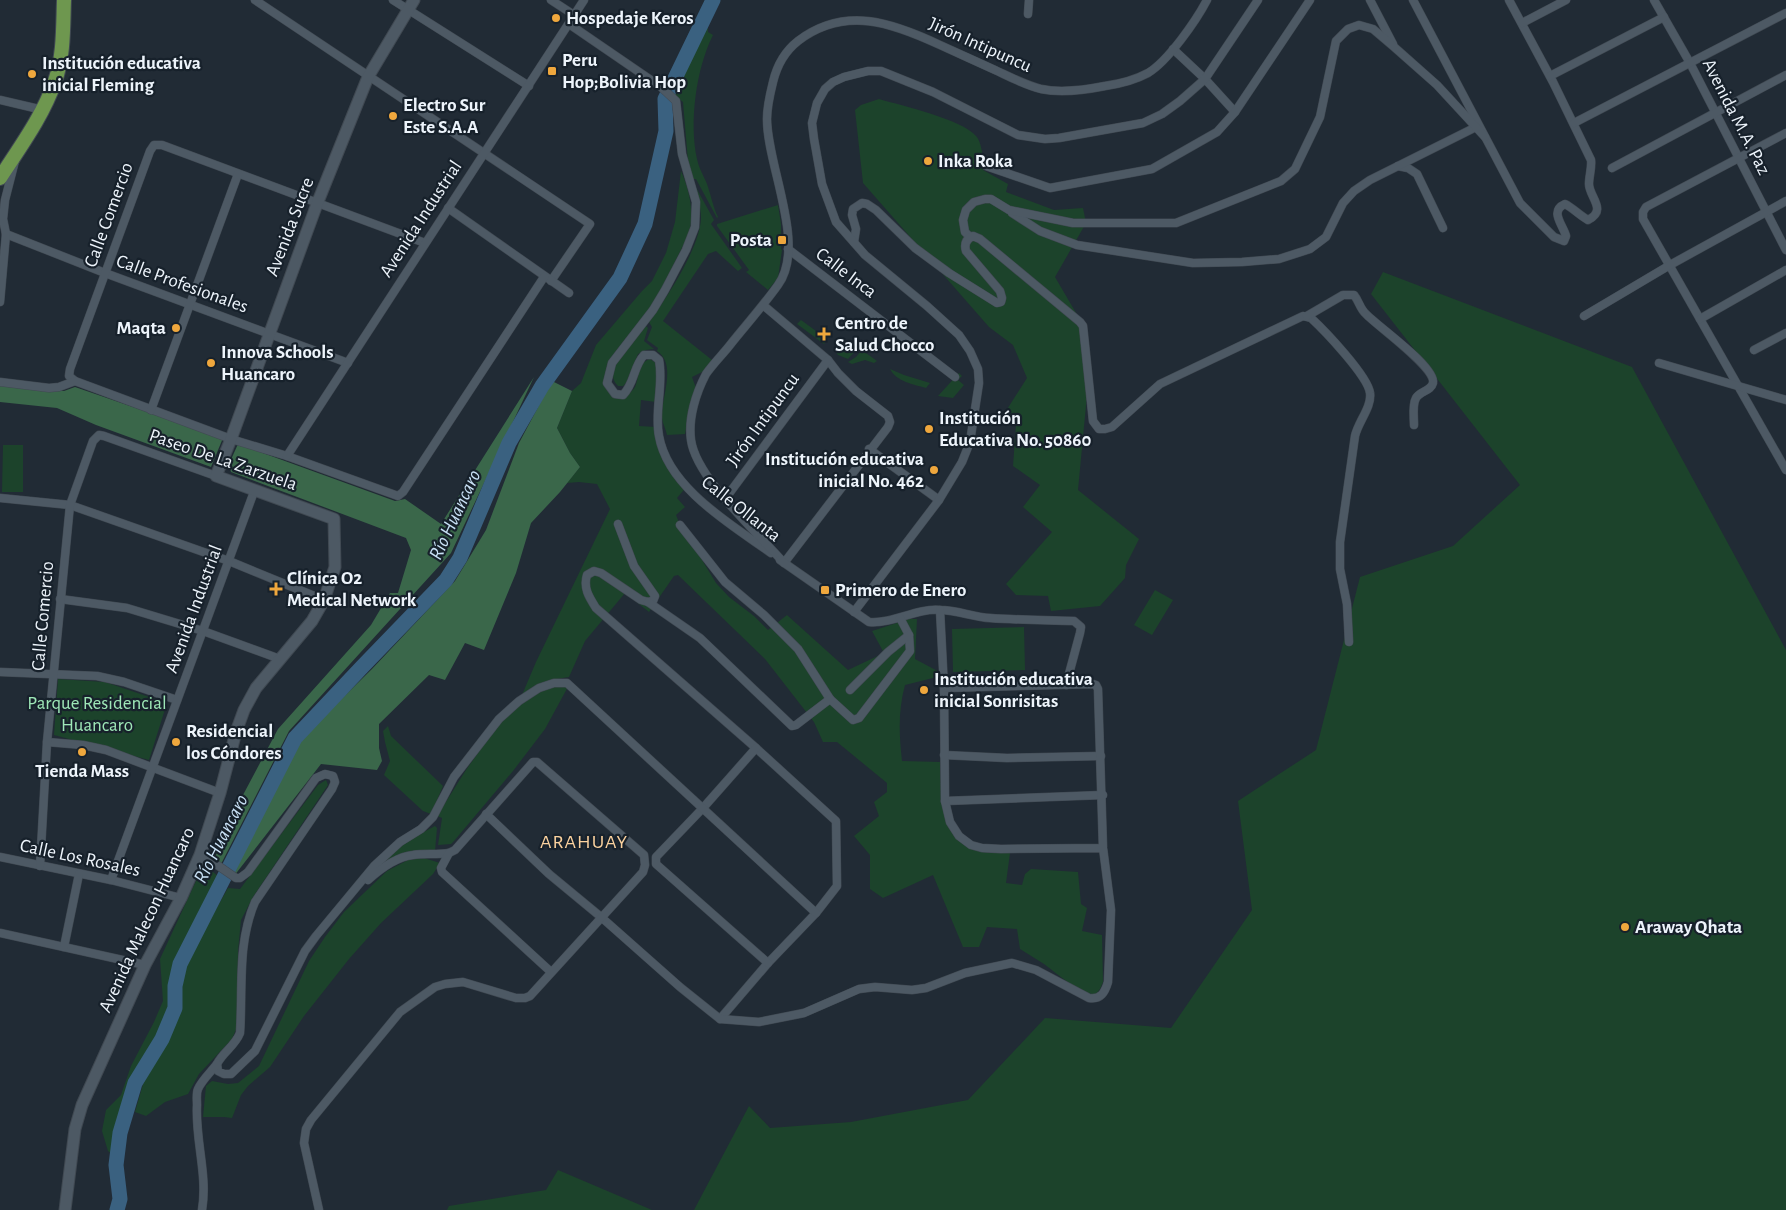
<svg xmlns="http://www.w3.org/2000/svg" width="1786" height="1210" viewBox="0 0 1786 1210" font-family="'Alegreya Sans',sans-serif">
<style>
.green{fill:#1c432b}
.forest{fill:#3a674a}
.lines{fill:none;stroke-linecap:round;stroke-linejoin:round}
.river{stroke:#3a6180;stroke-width:15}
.street-casing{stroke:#404952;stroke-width:9}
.secondary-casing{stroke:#404952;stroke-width:13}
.highway-casing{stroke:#404952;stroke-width:16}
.street{stroke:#4d5964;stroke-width:8}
.secondary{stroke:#4d5964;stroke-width:11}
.highway{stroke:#6e974f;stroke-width:14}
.poi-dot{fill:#efa73d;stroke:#17212b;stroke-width:2}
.labels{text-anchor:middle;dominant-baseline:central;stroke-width:4.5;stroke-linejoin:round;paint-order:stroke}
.poi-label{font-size:19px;font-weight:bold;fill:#edf4fb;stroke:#17212b;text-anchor:start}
.street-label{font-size:19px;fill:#edf4fb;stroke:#17212b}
.park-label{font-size:19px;fill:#9ee7b7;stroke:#17212b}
.water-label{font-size:20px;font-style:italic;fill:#c9e1f6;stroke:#17212b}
.neighbourhood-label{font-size:20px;letter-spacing:1px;fill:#fbd29f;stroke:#17212b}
</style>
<rect width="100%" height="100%" fill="#212b35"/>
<!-- green -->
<g class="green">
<path d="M708 27V32L713 35C696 69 689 122 697 159 699 169 704 176 707 184 711 195 713 207 718 217L717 218 696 179H692L688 161 683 102 672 93Z"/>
<path d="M879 99C903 106 961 119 976 136 982 142 984 162 983 170L1008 184 1006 192 1054 210 1083 208 1086 223 1055 277 1079 318 1087 395 1078 490 1139 539 1126 565 1125 578 1100 606 1051 611 1048 596 1016 595 1006 584 1052 532 1023 507 1040 485 1013 466 1016 425 1004 414 1027 378 1013 345 989 327 863 183 855 110 861 105Z"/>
<path d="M681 171C690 191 695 215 688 236L655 301 612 356 606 368V387L626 396C629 394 633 390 635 387 640 376 637 363 650 359L656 363 658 368 656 402 641 400 639 426 656 427V439L687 486 677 498 685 507 676 515 686 539 699 555 716 583 729 597 754 616 768 630 787 615 848 670 884 653 872 631 909 619H917L915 659 945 675 905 685C898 711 899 734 902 761L940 762 941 787 958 834 982 849 1010 853 1006 883 1022 885 1025 874 1031 869 1078 872 1081 904 1087 908 1082 931 1102 935 1103 982 1100 989 1095 995C1075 990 1060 976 1044 964 1036 959 1028 954 1020 949L1017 929 987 927 979 947H963L933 875 883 898 870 889V855L854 836 879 816 874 802 887 792V783L837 742H823L814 722 765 659 678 575 674 576 649 612 625 593 585 641 569 677C549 680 539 683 522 695L536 662 610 509 597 484 579 482 567 483 580 467 570 453 557 428 572 391 581 383 596 345 642 291 652 281 666 253 675 222Z"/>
<path d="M694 184 714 220 711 224 742 268 738 271 716 251 708 254 663 321 712 360 706 370 692 377 697 391 690 404 685 434 667 435C666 430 663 424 662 419 660 399 678 365 657 351L658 348 647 340 652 327 649 322C666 299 700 248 701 218 701 207 697 195 694 184Z"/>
<polygon points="778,205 781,224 781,249 782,250 778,278 768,290 746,272 749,270 717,226 717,224"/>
<polygon points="1383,272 1632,367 1786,650 1786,1210 694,1210 749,1106 770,1128 851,1122 968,1100 1045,1018 1171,1028 1252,910 1238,801 1316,750 1360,577 1453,546 1520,485 1371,294"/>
<polygon points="801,320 827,339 824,344 797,324"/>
<path d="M646 326 648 328 644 341 654 349 646 350 638 354 626 383 623 386H618C613 381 612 376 614 368 616 360 640 334 646 326Z"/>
<polygon points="846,341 857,349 848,359 838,355 835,350 841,343 843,344"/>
<polygon points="862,350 877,361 874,363 865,360 852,364 848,362 856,357"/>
<path d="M890 369 904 375 930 383 926 388C913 384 897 382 890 369Z"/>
<polygon points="959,373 962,376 958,380 964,385 953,398 938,396"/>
<polygon points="3,445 23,445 23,492 2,492"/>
<polygon points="1155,590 1173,600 1152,635 1134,625"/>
<polygon points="1024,627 1025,670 953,672 952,629"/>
<polygon points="58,679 105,682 167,703 149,760 54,735"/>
<polygon points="564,684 569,685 545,729 513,771 454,841 451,844 438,845 442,818 437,816 466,770 501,720 526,699 539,691"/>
<polygon points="388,726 391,736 443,786 431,814 423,811 384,775 390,761 385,742 383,731"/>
<polygon points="326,780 328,785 253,897 241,920 238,951 237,1027 232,1039 199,1074 188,1094 165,1102 146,1116 135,1112 143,1084 173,1030 180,1013 180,989 184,966 228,888 240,889 318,785"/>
<polygon points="435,826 437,828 435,851 405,852 382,865 375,867 401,844"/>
<polygon points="424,858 440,863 433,874 381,923 349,959 304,1016 270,1067 248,1086 241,1095 232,1118 224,1117 203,1117 206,1086 212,1081 228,1084 238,1083 259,1066 309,961 325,937 344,912 387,871 408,860"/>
<polygon points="207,867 219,877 173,968 171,1006 162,1032 128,1089 116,1132 114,1156 108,1151 102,1131 106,1110 121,1095 131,1066 154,1022 163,1001 160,959 202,868"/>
<polygon points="558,1170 652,1210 447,1210 449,1206 546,1190"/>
</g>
<!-- forest -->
<g class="forest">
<polygon points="534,377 451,553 289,731 221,864 215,857 243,795 278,729 371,625 390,593 398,593 411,550 406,538 231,472 229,464 238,444 395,501 405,499 441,524"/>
<polygon points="552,381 572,391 557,428 570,453 580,467 560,492 531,523 516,573 484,650 465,643 445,680 429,675 379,724 379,748 382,761 377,770 321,764 234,876 230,874 297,747 310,730 372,669 455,581 486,530 519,443"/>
<polygon points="0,385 64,391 75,387 223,438 211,467 96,425 57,408 0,402"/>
</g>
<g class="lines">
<!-- river -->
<polyline class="river" points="117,1210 120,1199 116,1165 120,1133 135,1083 162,1039 175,1008 175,986 180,964 295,738 362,667 446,580 460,558 509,443 542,386 620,278 645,224 666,131 665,99 713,0"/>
<defs>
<g id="street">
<polyline points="255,0 590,224 551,281"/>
<polyline points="393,0 529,86"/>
<polyline points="551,0 574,15"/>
<polyline points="1370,0 1393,44"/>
<path d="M1413 0 1520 203 1554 237 1564 241 1566 236C1563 225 1549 211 1565 204 1573 208 1579 215 1588 220 1608 210 1589 197 1589 184 1589 176 1592 168 1591 160L1553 82 1509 0"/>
<polyline points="1654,0 1690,63 1786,250"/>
<polyline points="1028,14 1029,0"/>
<polyline points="1522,23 1566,0"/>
<path d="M569 24 661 87 676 101 682 154 696 202 695 227 686 250 665 290 653 310 612 363 607 383 615 394 623 395C635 383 633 367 644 355H653L659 360C664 385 654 411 659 436 668 488 732 525 771 553"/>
<polyline points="1173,49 1205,79 1235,112"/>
<polyline points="1550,76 1664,17"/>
<polyline points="0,100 43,110"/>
<polyline points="1574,123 1786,13"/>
<polyline points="1786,133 1646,207 1643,212 1643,219 1786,470"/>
<polyline points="986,166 1050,188 1152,169 1217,132 1235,112 1310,0"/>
<polyline points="1398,166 1408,168 1417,174 1443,228"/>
<polyline points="1612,168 1786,75"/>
<polyline points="448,208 569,293"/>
<polyline points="1012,213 1040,231 1077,245 1193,263 1242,262 1279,259 1310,249 1326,237 1343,203 1354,191 1370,180 1476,127"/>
<polyline points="6,234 105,273 348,363"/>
<polyline points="970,237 965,232 963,220 966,210 974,202 985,199 991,199 1009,210 1073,223 1176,223 1281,181 1295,169 1320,117 1336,41 1348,29 1359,25 1373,29 1393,46 1437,85 1485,137"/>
<path d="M854 242 856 229 852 215 853 209 862 203 867 204 876 210 915 248 949 273 997 303 1001 302 1002 298 1000 291 966 251C964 244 966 239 973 236L980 239 1080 322 1083 326 1093 421 1099 429H1105L1112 427 1160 384 1303 316 1311 318C1324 330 1368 376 1370 393 1372 407 1358 422 1355 436L1340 542V569L1347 604 1349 642"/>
<polyline points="788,249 955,377"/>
<polyline points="0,302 6,234 3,219 5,200 15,161"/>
<path d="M763 305 828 360 838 373 856 391 888 416 890 422 888 427 784 563C758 533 696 478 691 440 688 418 696 393 706 374 713 364 723 354 730 345 746 325 763 306 778 285 807 245 767 166 767 119 767 107 770 94 773 82 777 65 784 52 798 41 845 5 893 23 940 45 958 53 977 62 995 70 1010 77 1025 85 1041 89 1060 93 1085 90 1105 86 1119 84 1135 80 1148 73 1168 61 1196 21 1207 0"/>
<path d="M1307 316 1343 295H1354C1359 301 1360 309 1366 314 1377 326 1436 367 1433 383 1431 391 1420 391 1416 398 1412 405 1414 417 1414 425"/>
<polyline points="1584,316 1670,265 1786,201"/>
<polyline points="1700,319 1786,270"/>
<polyline points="1754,350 1786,333"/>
<polyline points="1659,363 1786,400"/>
<polyline points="75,381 69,376 70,369 150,151 154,145 162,145 425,243"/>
<polyline points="0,382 49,388 59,387 75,381 231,439 287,456 398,496 403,492 544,277"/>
<polyline points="151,410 238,174"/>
<polyline points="869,449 939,500"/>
<polyline points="287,456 584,0"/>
<polyline points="0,498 70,505 229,561 324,600"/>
<polyline points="725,499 828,360"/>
<path d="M618 524 634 566 655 596 653 601 648 602 641 600 601 573 594 571 587 575C583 588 589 597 596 608L756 748 836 821 837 886 816 913 768 963 720 1019"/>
<polyline points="680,525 725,582 764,615 798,649 830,699"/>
<path d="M780 560 869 622C894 624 915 608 940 610 957 610 973 617 990 618 1018 620 1046 620 1074 621L1081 627 1080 633 1066 685"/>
<polyline points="60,599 127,608 203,631 280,659"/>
<polyline points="648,602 700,638 792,726 796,725 830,699 853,720 859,718 910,651 909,635 900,618"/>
<polyline points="940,610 944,688"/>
<polyline points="854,612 939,500 962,462 970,442 979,383 978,369 970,351 959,335 927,306 865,255 836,222 822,184 814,139 812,123 817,103 825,89 833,82 844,77 868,71 881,71 933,92 1018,135 1045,139 1059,138 1143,123 1162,114 1180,101 1205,79 1258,0"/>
<polyline points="0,672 97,676 124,682 177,700"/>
<polyline points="850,690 888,652 909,635"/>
<polyline points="47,742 83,745 106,750 220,793"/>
<polyline points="756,748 703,808 656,857 656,864 768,963"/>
<polyline points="944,755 1007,758 1101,756"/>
<polyline points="945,801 1103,795"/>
<path d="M486 814 549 874 601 917 680 987 720 1019 759 1022 804 1013 859 989 875 987 912 990 926 988 965 973 1012 963 1036 970 1089 998C1101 1000 1105 992 1108 982L1111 910 1103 848 1098 689 1096 685 1093 684 944 688 945 801 950 822 959 836 971 845 982 848 1001 849 1103 848"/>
<path d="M200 855 207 858 236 878H240L248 872 316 778 325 774 333 776 335 782 332 789 255 902C237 943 243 989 240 1033 235 1046 223 1052 217 1064L218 1071 224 1074H231L255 1051 305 951 316 936 374 866 400 842 421 829 433 817 454 777 499 719 519 701 539 688 554 683H567L816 913"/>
<polyline points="0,857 111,880 181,898"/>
<polyline points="40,866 47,742 70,505 93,441 99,435 104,436 216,476"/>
<polyline points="111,880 255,489"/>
<path d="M368 880C380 869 396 857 413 855 425 853 436 855 449 853"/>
<polyline points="0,933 145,965"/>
<polyline points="64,947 79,874"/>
<path d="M202 1210C208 1175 195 1140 197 1105 197 1100 196 1093 198 1089 202 1080 211 1072 217 1064"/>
<polyline points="319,1210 304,1143 306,1129 311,1120 400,1012 435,987 445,984 463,982 516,998 525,998 530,996 643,872 645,865 644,855 537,762 533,762 455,850 449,853 441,868 442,872 551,972"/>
</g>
<polyline id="secondary" points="65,1210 75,1129 82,1105 145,965 181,898 200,855 220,793 236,732 244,710 256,688 312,621 324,600 335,567 334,519 216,476 231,439 317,204 368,77 414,0"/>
<path id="highway" d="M0 178C20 147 43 116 55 81 64 56 63 26 64 0"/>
</defs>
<!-- street casing -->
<use href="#street" class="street-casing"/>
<!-- secondary casing -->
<use href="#secondary" class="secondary-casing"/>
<!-- highway casing -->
<use href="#highway" class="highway-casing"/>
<!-- street -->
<use href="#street" class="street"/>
<!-- secondary -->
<use href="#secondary" class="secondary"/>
<!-- highway -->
<use href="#highway" class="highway"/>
</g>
<!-- markers -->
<g class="poi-dot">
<circle cx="556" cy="18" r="5"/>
<rect x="547" y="66" width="10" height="10" rx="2.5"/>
<circle cx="32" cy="74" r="5"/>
<circle cx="393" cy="116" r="5"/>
<circle cx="928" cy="161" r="5"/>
<rect x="777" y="235" width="10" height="10" rx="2.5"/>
<circle cx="176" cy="328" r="5"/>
<path d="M821.5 326.5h5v5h5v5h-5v5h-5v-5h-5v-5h5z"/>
<circle cx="211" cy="363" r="5"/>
<circle cx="929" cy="429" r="5"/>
<circle cx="934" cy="470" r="5"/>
<path d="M273.5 581.5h5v5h5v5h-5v5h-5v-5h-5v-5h5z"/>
<rect x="820" y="585" width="10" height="10" rx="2.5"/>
<circle cx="924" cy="690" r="5"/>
<circle cx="176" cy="742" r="5"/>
<circle cx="82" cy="752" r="5"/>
<circle cx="1625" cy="927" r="5"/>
</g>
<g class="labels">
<!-- poi labels -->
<g class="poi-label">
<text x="566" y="18">Hospedaje Keros</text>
<text x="562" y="60">Peru<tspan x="562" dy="22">Hop;Bolivia Hop</tspan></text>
<text x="42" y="63">Institución educativa<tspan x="42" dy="22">inicial Fleming</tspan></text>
<text x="403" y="105">Electro Sur<tspan x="403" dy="22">Este S.A.A</tspan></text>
<text x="938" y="161">Inka Roka</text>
<text x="772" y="240" text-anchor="end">Posta</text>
<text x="835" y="323">Centro de<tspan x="835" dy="22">Salud Chocco</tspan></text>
<text x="166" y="328" text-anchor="end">Maqta</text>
<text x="221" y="352">Innova Schools<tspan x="221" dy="22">Huancaro</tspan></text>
<text x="939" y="418">Institución<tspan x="939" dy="22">Educativa No. 50860</tspan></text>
<text x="924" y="459" text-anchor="end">Institución educativa<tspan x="924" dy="22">inicial No. 462</tspan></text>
<text x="287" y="578">Clínica O2<tspan x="287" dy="22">Medical Network</tspan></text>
<text x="835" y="590">Primero de Enero</text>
<text x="934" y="679">Institución educativa<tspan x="934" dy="22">inicial Sonrisitas</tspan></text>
<text x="186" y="731">Residencial<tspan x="186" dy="22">los Cóndores</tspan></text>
<text x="82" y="771" text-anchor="middle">Tienda Mass</text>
<text x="1635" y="927">Araway Qhata</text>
</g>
<!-- street labels -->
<g class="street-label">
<text transform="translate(980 45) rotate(24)">Jirón Intipuncu</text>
<text transform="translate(1736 117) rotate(63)">Avenida M.A. Paz</text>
<text transform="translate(109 215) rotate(-70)">Calle Comercio</text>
<text transform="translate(421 219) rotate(-57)">Avenida Industrial</text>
<text transform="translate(290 227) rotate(-69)">Avenida Sucre</text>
<text transform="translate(846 273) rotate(37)">Calle Inca</text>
<text transform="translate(182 284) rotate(20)">Calle Profesionales</text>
<text transform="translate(763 420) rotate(-54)">Jirón Intipuncu</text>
<text transform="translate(223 460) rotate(19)">Paseo De La Zarzuela</text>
<text transform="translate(741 509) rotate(38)">Calle Ollanta</text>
<text transform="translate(194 609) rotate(-70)">Avenida Industrial</text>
<text transform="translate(43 616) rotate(-85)">Calle Comercio</text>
<text transform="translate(80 858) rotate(12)">Calle Los Rosales</text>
<text transform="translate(147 920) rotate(-65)">Avenida Malecon Huancaro</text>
</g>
<!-- park labels -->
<g class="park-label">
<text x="97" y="703">Parque Residencial<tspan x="97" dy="22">Huancaro</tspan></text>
</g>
<!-- water labels -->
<g class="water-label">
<text transform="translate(455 515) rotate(-65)">Río Huancaro</text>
<text transform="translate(221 839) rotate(-63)">Río Huancaro</text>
</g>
<!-- neighbourhood labels -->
<g class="neighbourhood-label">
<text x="584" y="842">ARAHUAY</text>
</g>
</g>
</svg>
